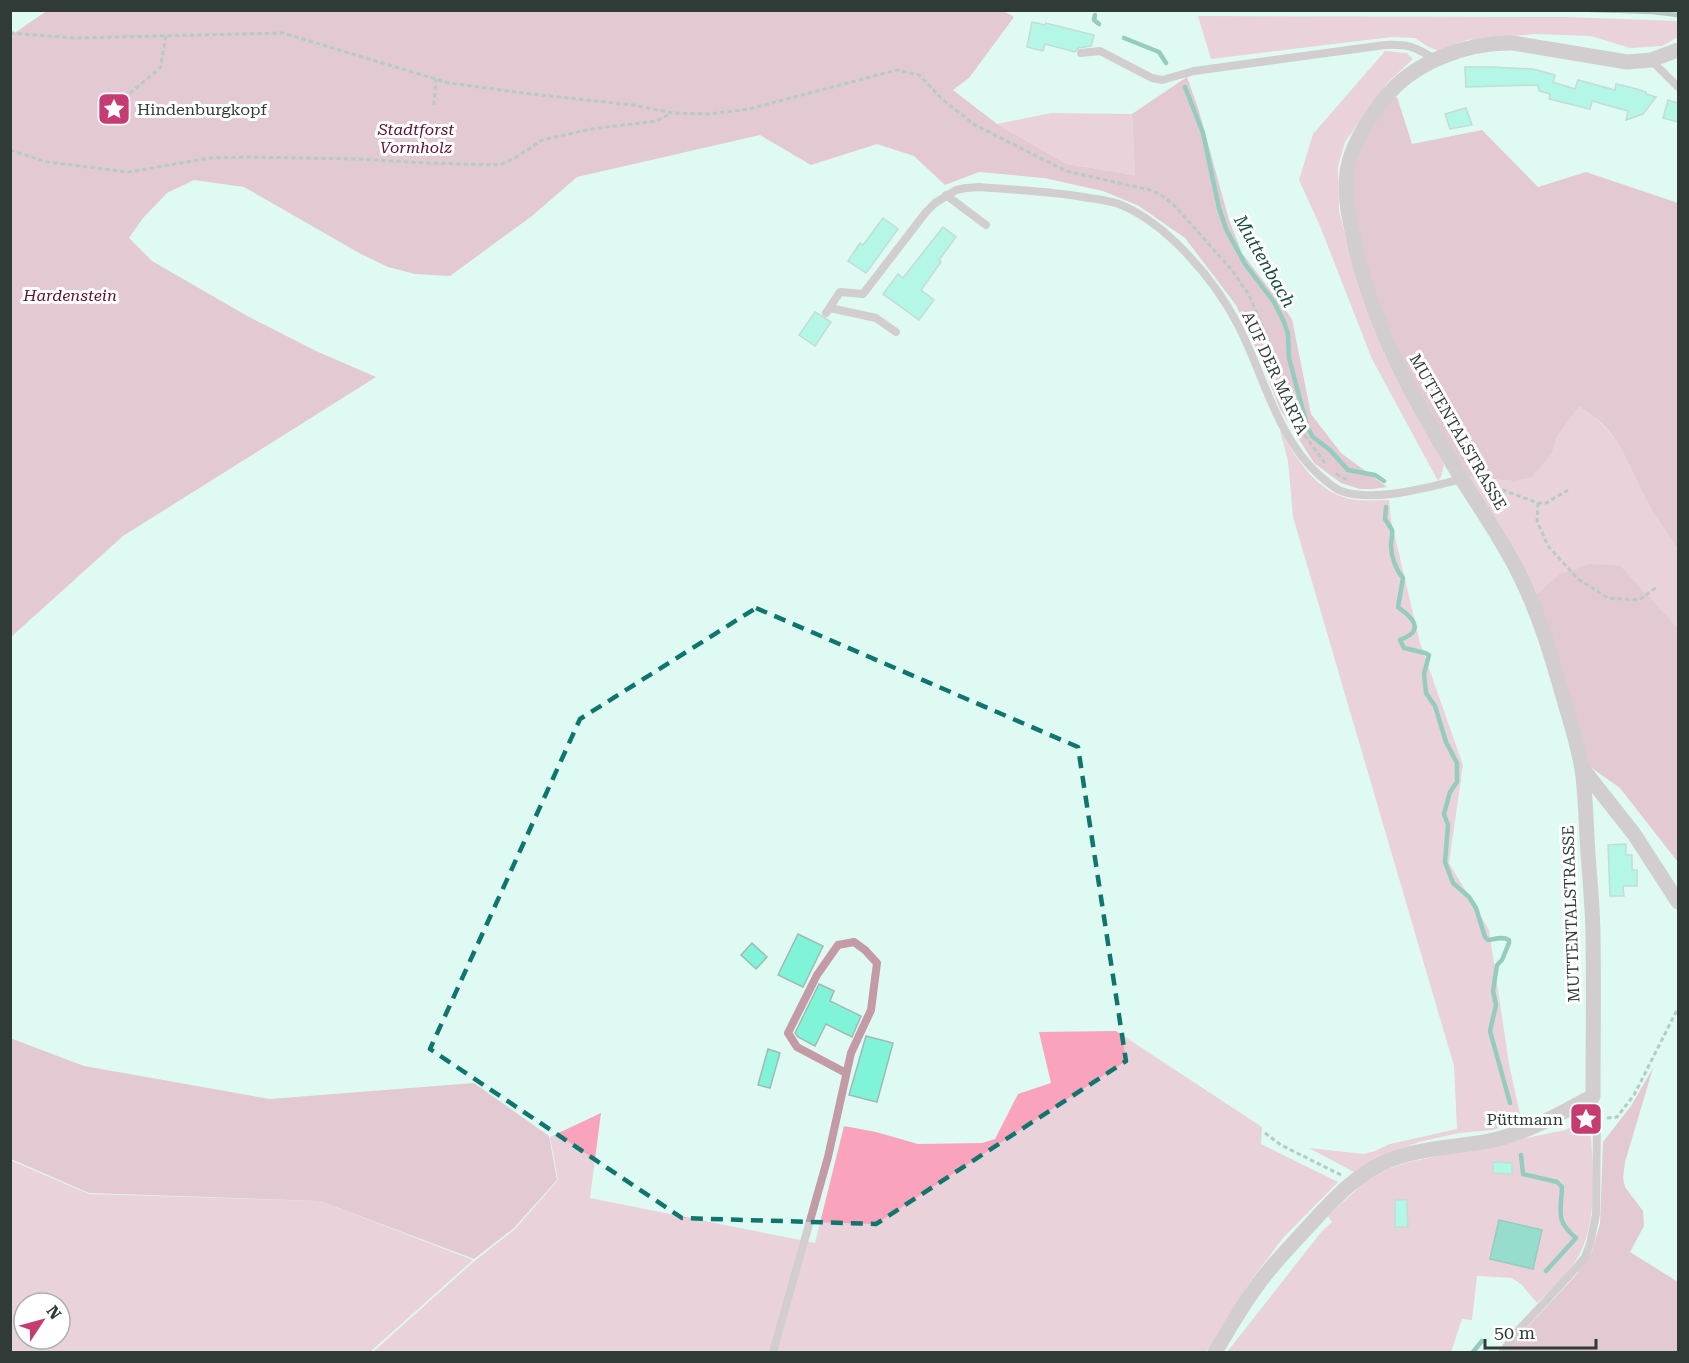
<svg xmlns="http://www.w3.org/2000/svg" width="1689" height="1363" viewBox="0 0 1689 1363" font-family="'Roboto Serif',serif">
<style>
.green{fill:#f9a3bc;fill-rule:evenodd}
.forest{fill:#e98faa}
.water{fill:#40baa1;stroke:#3b9482;stroke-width:1.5}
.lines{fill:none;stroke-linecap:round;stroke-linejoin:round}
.stream{stroke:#3b9482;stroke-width:4.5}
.building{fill:#80f4d9;stroke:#a1bab3;stroke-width:1.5}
.path{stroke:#839590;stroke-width:3;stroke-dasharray:4.5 3;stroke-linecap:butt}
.service{stroke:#c39aa5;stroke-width:8}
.minor{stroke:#c39aa5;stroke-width:15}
.rail{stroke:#7d8f8a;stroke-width:4.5}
.marked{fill:none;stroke:#0f766e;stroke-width:4.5;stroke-dasharray:12 8;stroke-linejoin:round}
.labels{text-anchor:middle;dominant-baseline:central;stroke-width:6;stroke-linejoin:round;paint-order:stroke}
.poi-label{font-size:16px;fill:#303b38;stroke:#fff;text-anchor:start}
.park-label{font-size:16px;font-style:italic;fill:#5e0e30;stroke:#fff}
.street-label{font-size:16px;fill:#303b38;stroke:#fff}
.water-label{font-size:18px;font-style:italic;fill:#1b4e43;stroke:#fff}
</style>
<rect width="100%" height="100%" fill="#dffaf2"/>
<!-- green -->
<g class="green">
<polygon points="1198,16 1567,17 1676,21 1678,22 1678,37 1662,46 1630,48 1591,36 1534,34 1467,40 1438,51 1427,46 1415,38 1392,37 1211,59"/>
<polygon points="1385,51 1407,53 1413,59 1387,83 1345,142 1338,167 1339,211 1351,258 1444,465 1441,477 1438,481 1372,359 1320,226 1299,180 1313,134"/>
<polygon points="1051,113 1132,114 1135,175 1067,164 997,124"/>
<polygon points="1579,407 1592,414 1607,429 1623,449 1646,498 1678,550 1678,628 1621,566 1534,597 1466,477 1513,481 1552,453 1557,437"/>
<path d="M1280 430C1297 460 1318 495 1356 500 1367 501 1378 500 1389 500L1391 520 1420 643 1463 765 1449 863 1489 930 1509 1064 1521 1119 1493 1130 1459 1133 1419 1142 1386 1154 1354 1172 1309 1148 1364 1154 1375 1151 1390 1144 1457 1129 1454 1066 1293 517 1288 461Z"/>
<polygon points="1116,1031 1262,1127 1261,1144 1338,1182 1283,1238 1250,1282 1206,1352 373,1352 472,1263 515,1229 558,1180 550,1137 601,1113 590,1198 815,1243 844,1126 876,1132 918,1144 982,1143 995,1139 1018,1094 1051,1083 1039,1032"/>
<path d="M1590 1119C1592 1165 1601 1226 1573 1265 1563 1279 1549 1291 1537 1303L1522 1285 1512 1278 1477 1276 1472 1320 1462 1319 1451 1352H1227L1322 1231 1332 1222 1328 1216 1367 1180 1388 1169 1409 1162 1565 1130Z"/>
<path d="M10 1160 89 1194 320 1201 473 1260 370 1352H11ZM24 1303H60V1339H24Z"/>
</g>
<!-- forest -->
<g class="forest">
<polygon points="48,10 1004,11 1014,17 969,78 953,90 997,124 1067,164 1135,175 1132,114 1187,77 1199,111 1229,220 1242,253 1292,319 1311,414 1341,453 1387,487 1372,489 1360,489 1341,483 1314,463 1280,409 1255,346 1236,305 1185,238 1139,206 1103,191 1044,178 979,172 945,185 914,156 877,144 811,165 760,135 577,177 532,216 450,276 415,274 388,267 361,254 244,187 194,180 167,193 143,218 129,238 152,261 249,317 316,351 376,377 123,536 11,637 11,34 13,34"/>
<path d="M1397 97 1412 144 1482 130 1538 187 1586 172 1678 203V550C1668 533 1656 517 1646 499 1627 462 1619 428 1579 407L1557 437 1552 453 1532 477 1513 481 1466 477 1413 381 1375 296 1355 220 1352 178 1359 148 1391 99Z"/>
<polygon points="1590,564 1621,566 1678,628 1678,861 1677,861 1620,788 1589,766 1576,718 1534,597 1560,574"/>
<polygon points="10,1038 84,1066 270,1099 474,1083 549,1136 557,1180 514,1228 474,1259 320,1201 89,1193 11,1159"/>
<polygon points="1653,1068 1625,1162 1623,1178 1625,1187 1643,1211 1644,1226 1630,1252 1678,1282 1678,1352 1507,1352 1520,1335 1577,1274 1592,1251 1600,1224 1603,1142 1631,1106"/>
</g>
<!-- water -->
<polygon class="water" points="1499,1220 1542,1230 1533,1269 1490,1259"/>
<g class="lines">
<!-- stream -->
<g class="stream">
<polyline points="1095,15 1094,20 1099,24"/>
<polyline points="1124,38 1159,52 1166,63"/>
<polyline points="1185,87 1203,133 1219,208 1226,229 1245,264 1274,302 1284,322 1288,334 1289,358 1308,429 1313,437 1330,450 1348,470 1375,475 1384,481"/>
<path d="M1386 507 1385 519 1392 530C1393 535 1391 540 1391 545 1391 557 1396 570 1403 578L1398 607C1404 612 1420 622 1413 632 1410 636 1404 638 1400 640L1404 648 1425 653 1429 655 1424 674 1426 693 1435 706 1446 742 1457 763V782L1450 792 1444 814 1448 825 1445 862 1453 883 1469 897 1476 908 1485 937 1488 940C1495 939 1503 936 1509 940V943L1502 960 1497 965 1493 991 1496 1005 1490 1031 1510 1103"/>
<path d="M1521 1155 1523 1174 1557 1182 1562 1187C1561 1213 1555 1220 1576 1238L1546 1271"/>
<polyline points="1473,1352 1482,1341"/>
</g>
</g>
<!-- building -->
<g class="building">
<polygon points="1032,22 1045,25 1046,23 1094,35 1091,46 1078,48 1075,52 1045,44 1043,51 1027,47"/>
<polygon points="1465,67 1491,67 1533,69 1555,75 1553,82 1575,89 1578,80 1615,90 1616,84 1637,89 1646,92 1646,94 1656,97 1643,114 1626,120 1628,111 1592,101 1590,109 1549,99 1550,94 1539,91 1538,85 1466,87"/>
<polygon points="1668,100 1678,103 1678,122 1663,118"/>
<polygon points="1466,108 1472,125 1450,129 1445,114"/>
<polygon points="883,218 898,229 866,273 848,261 860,243 863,245"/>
<polygon points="943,227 956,237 939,260 941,262 921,290 934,300 919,320 883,294 898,274 903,278"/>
<polygon points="815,312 831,322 815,346 799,335"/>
<polygon points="1626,844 1626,855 1632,855 1632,870 1637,870 1637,886 1623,886 1624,896 1610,896 1608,845"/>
<polygon points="798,934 823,946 803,987 778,975"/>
<polygon points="752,943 767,957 756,969 741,955"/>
<polygon points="819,984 834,991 830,1001 861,1016 852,1037 826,1024 815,1046 798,1037 795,1033"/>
<polygon points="866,1036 893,1043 877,1102 849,1095"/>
<polygon points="768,1049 780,1053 770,1088 758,1085"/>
<polygon points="1493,1162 1512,1163 1512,1174 1493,1173"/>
<polygon points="1395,1200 1407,1200 1408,1227 1395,1227"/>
</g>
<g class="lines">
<!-- path -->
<g class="path">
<polyline points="10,33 75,38 283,33 449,83 531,94 633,105 672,113 709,114 749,109 897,70 919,75 943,100 975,125 1066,171 1150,190 1161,195 1174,205 1231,269 1249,295 1268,339 1298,426 1325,463"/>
<polyline points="124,98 160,68 166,36"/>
<polyline points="434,105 436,79"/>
<polyline points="10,150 47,162 129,172 210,158 247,157 358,159 426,163 500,165 518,156 542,140 591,129 656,121 670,114"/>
<polyline points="1336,474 1348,480"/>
<polyline points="1481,482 1538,503 1546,503 1568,490"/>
<polyline points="1538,503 1537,521 1548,546 1578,579 1608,598 1639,600 1657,587"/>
<polyline points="1607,1118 1617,1117 1634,1095 1678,1008"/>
<polyline points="1265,1133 1281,1145 1341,1175"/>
</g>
<!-- service -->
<g class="service">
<path d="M1081 53 1100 51 1152 78 1162 80 1194 71 1385 45C1409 44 1415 47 1435 59"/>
<polyline points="1651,60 1678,87"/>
<polyline points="946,195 986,225"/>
<polyline points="830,308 876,318 896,332"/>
<path d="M826 313 840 292 863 294 926 212 935 203 956 190 966 188 979 187C1014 190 1049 191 1083 197 1095 199 1108 200 1119 204 1167 223 1215 280 1238 325 1264 375 1276 436 1319 475 1326 481 1333 488 1341 491 1374 503 1429 487 1462 479"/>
<polyline points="773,1352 828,1157 851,1053 871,1010 877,963 865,950 854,942 838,945 817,975 788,1033 797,1047 846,1073"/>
<polyline points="1503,1352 1515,1334 1577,1267 1585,1257 1590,1244 1596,1214 1597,1119 1593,1096"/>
</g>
<!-- minor -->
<g class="minor">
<polyline points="1582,768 1634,834 1678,902"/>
<path d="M1215 1352C1232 1324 1249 1294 1270 1269 1282 1255 1294 1242 1307 1228 1331 1202 1356 1173 1390 1160 1421 1148 1457 1147 1489 1141 1527 1133 1560 1114 1593 1096 1593 1043 1594 991 1593 938 1593 910 1590 882 1588 854 1586 826 1586 797 1582 769 1579 752 1574 734 1569 717 1555 669 1542 619 1519 574 1503 541 1482 511 1463 481 1417 405 1375 332 1355 245 1349 218 1342 190 1349 162 1355 139 1370 118 1384 99 1413 62 1467 42 1513 43L1627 62 1651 60 1678 50"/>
</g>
<!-- rail -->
<polyline class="rail" points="1591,10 1652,12 1678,15"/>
</g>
<!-- marked area -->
<path d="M0 0H1689V1363H0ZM756 608 1078 747 1126 1061 876 1224 682 1218 430 1049 580 719Z" fill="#dffaf2" fill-opacity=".55" fill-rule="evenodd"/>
<path class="marked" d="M756 608 1078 747 1126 1061 876 1224 682 1218 430 1049 580 719Z"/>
<!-- icons -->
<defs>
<symbol id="sight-square" viewBox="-11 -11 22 22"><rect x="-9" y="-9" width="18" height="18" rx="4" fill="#c63c72" stroke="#fff"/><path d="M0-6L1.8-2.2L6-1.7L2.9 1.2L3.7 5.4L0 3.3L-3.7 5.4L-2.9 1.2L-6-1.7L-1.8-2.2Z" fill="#fff"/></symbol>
</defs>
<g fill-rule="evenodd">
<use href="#sight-square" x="95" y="90" width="38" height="38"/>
<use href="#sight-square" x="1567" y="1100" width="38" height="38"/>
</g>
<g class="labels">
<!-- poi labels -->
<g class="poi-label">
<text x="137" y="109">Hindenburgkopf</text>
<text x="1563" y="1119" text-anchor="end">Püttmann</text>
</g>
<!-- park labels -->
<g class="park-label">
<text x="416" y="129">Stadtforst<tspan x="416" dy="18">Vormholz</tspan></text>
<text x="70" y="295">Hardenstein</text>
</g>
<!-- street labels -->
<g class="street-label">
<text transform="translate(1275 373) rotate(65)">AUF DER MARTA</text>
<text transform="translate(1458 432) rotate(60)">MUTTENTALSTRASSE</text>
<text transform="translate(1571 914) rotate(-92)">MUTTENTALSTRASSE</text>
</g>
<!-- water labels -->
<g class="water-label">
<text transform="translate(1265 261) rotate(60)">Muttenbach</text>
</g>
</g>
<!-- border -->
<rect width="1689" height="1363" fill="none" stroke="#303b38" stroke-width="24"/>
<!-- north arrow -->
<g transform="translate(42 1321) rotate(54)"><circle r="28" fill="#ffffff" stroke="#acb1af" stroke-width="1.5"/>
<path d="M0-4.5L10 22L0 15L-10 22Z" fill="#c63c72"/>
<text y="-9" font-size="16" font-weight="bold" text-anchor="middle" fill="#303b38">N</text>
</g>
<!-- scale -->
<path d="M1485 1339v9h111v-9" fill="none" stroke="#303b38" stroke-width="3"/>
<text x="1494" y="1339" font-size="18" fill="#303b38" stroke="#ffffff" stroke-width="4.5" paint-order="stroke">50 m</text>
</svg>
